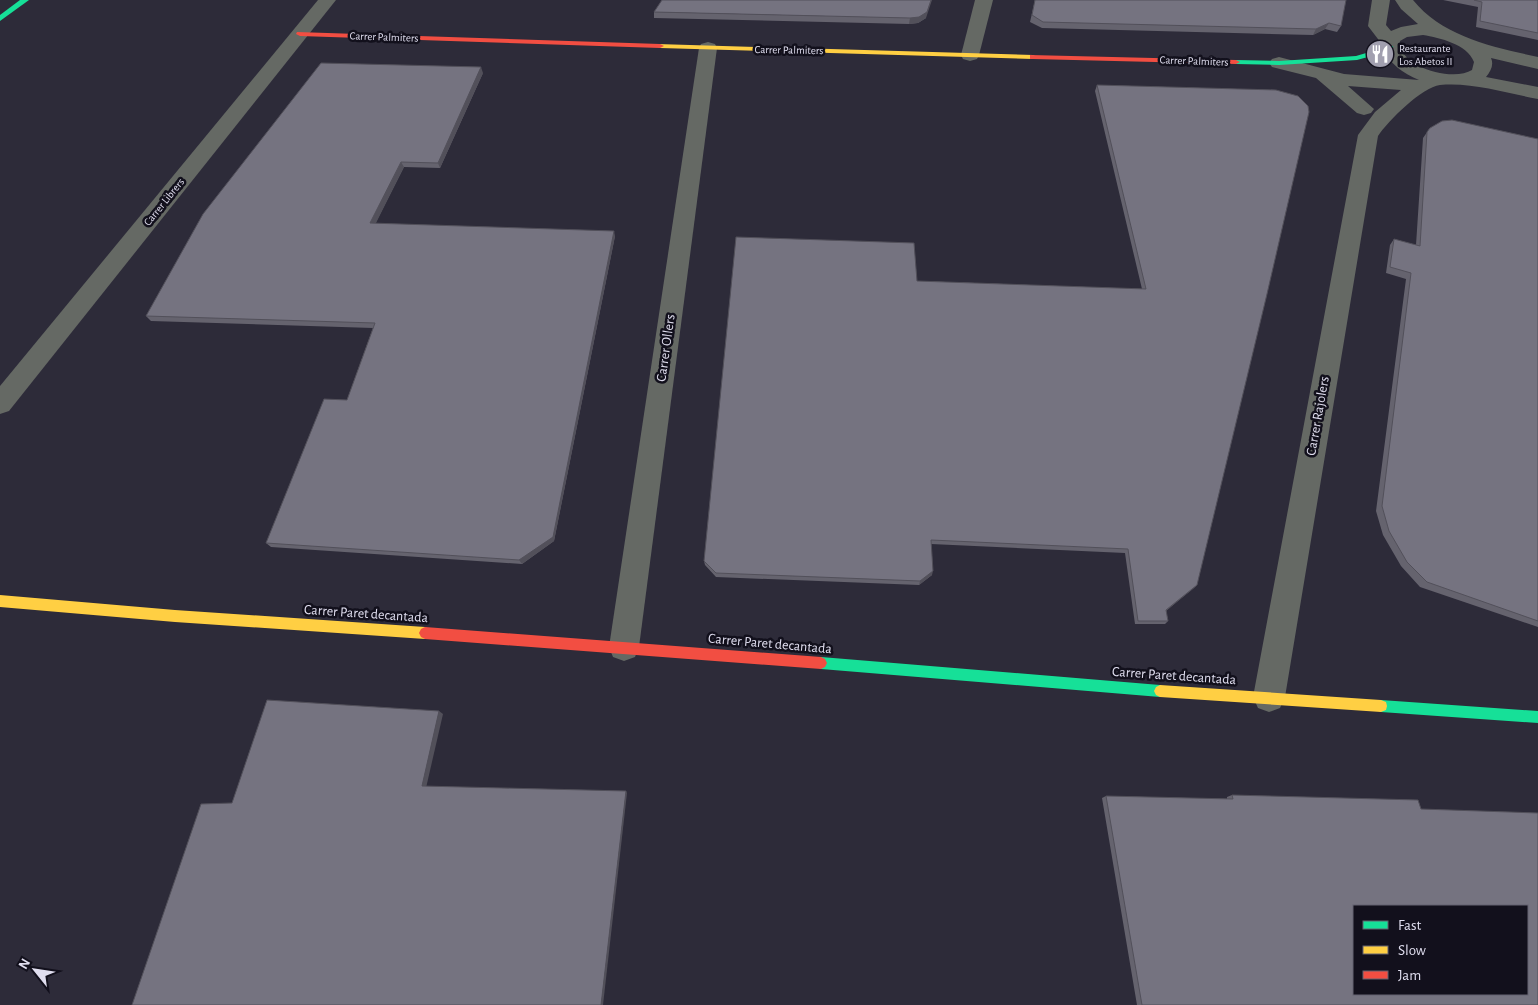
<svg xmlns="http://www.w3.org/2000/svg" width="1538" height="1005" viewBox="0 0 1538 1005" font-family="'Alegreya Sans',sans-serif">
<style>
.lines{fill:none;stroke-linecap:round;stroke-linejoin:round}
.street{fill:#656964;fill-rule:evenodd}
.fast{fill:#16e098;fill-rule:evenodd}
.slow{fill:#ffcf43;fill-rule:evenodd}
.jam{fill:#f24e42;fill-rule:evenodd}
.wall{fill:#65636e}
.shaded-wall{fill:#52505a}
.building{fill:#757380;stroke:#52505a;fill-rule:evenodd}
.labels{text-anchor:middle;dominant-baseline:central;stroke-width:5;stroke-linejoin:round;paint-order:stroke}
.far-street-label{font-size:11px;fill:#e0deef;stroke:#12101c}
.far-poi-label{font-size:11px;fill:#e0deef;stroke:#12101c;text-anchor:start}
.street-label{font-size:14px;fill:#e0deef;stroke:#12101c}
</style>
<rect width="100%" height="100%" fill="#2d2b39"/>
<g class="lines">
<!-- street -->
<g class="street">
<polygon points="318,0 336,0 9,411 0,414 0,386"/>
<polygon points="975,0 993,0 979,55 977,59 970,61 963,59 961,55"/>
<path d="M1372 0H1390L1386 25 1391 31 1401 27 1418 24 1401 9 1395 0H1413C1443 37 1493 47 1538 57V69L1491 58C1494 65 1491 71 1486 77L1538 87V99C1506 93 1472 82 1440 85 1422 87 1388 121 1378 136L1285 697 1280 708 1269 712 1258 708 1253 697 1358 135 1375 112 1401 90 1348 86 1374 109 1371 113 1364 115 1357 113 1316 78 1272 67 1269 63 1272 59 1279 57 1344 74 1419 80C1402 73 1391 64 1381 48V43L1368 26ZM1423 35C1440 38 1467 44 1474 62L1472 70C1453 82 1398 67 1400 41L1407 37Z"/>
<polygon points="708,42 715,44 717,48 639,647 635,657 624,661 613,657 609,647 699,48 701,44"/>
</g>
<!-- fast -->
<g class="fast">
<polygon points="20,0 29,0 0,21 0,15"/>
<polygon points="1390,46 1393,46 1393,50 1357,60 1279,65 1236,64 1232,62 1236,60 1279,61 1356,56"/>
<polygon points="821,657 1160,685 1164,687 1166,691 1164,695 1160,697 821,669 817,667 815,663 817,659"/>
<polygon points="1381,700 1538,711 1538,723 1381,712 1376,710 1375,706 1376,702"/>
</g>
<!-- slow -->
<g class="slow">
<polygon points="657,44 1033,55 1037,57 1033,59 660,48 656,46"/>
<polygon points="0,595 175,610 425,627 429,629 431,633 429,637 425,639 175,622 0,607"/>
<polygon points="1160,685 1381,700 1386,702 1387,706 1386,710 1381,712 1160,697 1156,695 1154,691 1156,687"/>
</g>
<!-- jam -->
<g class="jam">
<polygon points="297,32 660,44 664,46 660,48 300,36 296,34"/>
<polygon points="1030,55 1236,60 1240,62 1236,64 1033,59 1030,59"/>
<polygon points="425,627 821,657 825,659 827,663 825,667 821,669 425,639 421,637 419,633 421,629"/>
</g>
</g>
<!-- wall -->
<g class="wall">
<polygon points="1035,0 1345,0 1341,26 1337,32 1325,29 1313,35 1042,28 1030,22"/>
<polygon points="1443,0 1538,0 1538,40 1476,27 1478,7"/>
<polygon points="654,12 926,18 918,23 909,24 654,18"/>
<polygon points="483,73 440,168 404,167 375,224 615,236 554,541 522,564 271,547 266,543 347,400 373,328 151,321 146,316"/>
<polygon points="1097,85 1276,90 1197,585 1166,611 1168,621 1165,624 1135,624 1125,553 931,544 932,575 919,585 716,577 705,565 704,561 917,281 1142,289 1095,91"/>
<polygon points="1430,128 1538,139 1538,627 1420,587 1401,566 1383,535 1376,511 1406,279 1386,273 1390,245 1394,239 1416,245 1423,138"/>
<polygon points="1232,795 1421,809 1538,1005 1137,1005 1102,798 1106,796 1227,799 1227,797"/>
</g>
<!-- shaded-wall -->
<g class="shaded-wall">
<polygon points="931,0 932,0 926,18 918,23 909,24 910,18"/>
<polygon points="1329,23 1325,29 1313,35 1316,29"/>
<polygon points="481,67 483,73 440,168 438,163"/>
<polygon points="401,162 404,167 373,229 370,223"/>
<polygon points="614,231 615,236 554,541 522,564 519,560"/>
<polygon points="933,571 932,575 919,585 920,581"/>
<polygon points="1197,585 1193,589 1162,614 1166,610"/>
<polygon points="439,711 443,714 426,788 422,786"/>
<polygon points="626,791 627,793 603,1005 601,1005"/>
</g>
<!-- building -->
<g class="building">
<polygon points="662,0 931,0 927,12 919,17 910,18 654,12"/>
<polygon points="1035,0 1346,0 1341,26 1329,23 1316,29 1043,22 1032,15"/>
<polygon points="1474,0 1538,0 1538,33 1480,21 1482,2"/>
<polygon points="321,63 481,67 438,163 401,162 370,223 614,231 553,537 519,560 266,543 324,399 347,400 375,323 146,316 203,214"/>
<polygon points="1097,85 1276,90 1298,96 1308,106 1309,112 1267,294 1197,585 1166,610 1168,621 1138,621 1128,549 931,540 933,571 920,581 716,573 704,561 736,237 914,243 917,281 1146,289"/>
<polygon points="1452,120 1538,139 1538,621 1427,582 1407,562 1389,531 1382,506 1411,273 1390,267 1394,239 1420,246 1427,132 1430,128 1442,121"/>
<polygon points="267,700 439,711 422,786 626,791 601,1005 132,1005 201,804 232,803"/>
<path d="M1232 795 1418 800 1421 809 1538 813V1005H1142L1106 796 1233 799ZM1354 906H1527V994H1354Z"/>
</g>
<!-- icons -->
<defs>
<symbol id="restaurant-disc" viewBox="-11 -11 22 22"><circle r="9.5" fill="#a19faf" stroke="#12101c"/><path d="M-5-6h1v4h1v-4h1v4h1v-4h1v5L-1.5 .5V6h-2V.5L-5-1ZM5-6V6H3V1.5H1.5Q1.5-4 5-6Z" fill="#fff"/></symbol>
</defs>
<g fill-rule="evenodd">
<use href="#restaurant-disc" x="1364" y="38" width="32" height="32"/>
</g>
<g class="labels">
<!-- far-street labels -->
<g class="far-street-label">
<text transform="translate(384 37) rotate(2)">Carrer Palmiters</text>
<text transform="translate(789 50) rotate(1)">Carrer Palmiters</text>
<text transform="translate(1194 61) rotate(2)">Carrer Palmiters</text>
<text transform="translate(164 202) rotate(-51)">Carrer Librers</text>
</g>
<!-- far-poi labels -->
<g class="far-poi-label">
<text x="1399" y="48">Restaurante<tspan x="1399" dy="13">Los Abetos II</tspan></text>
</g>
<!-- street labels -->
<g class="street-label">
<text transform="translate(666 348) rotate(-82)">Carrer Ollers</text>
<text transform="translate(1318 416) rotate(-80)">Carrer Rajolers</text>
<text transform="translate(366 614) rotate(4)">Carrer Paret decantada</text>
<text transform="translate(770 644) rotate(5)">Carrer Paret decantada</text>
<text transform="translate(1174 676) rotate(4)">Carrer Paret decantada</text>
</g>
</g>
<!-- legend -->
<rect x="1353" y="905" width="175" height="90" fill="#12101c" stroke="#646270"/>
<rect x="1363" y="921" width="25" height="8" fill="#16e098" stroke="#646270"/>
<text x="1398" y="930" font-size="15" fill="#e0deef">Fast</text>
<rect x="1363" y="946" width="25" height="8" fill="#ffcf43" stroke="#646270"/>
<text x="1398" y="955" font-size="15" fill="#e0deef">Slow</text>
<rect x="1363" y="971" width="25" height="8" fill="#f24e42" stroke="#646270"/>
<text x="1398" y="980" font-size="15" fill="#e0deef">Jam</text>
<!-- north arrow -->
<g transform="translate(35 970) rotate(300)" stroke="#12101c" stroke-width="4" paint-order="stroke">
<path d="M0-4L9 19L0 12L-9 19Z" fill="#e0deef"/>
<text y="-8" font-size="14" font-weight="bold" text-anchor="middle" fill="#e0deef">N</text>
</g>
</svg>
